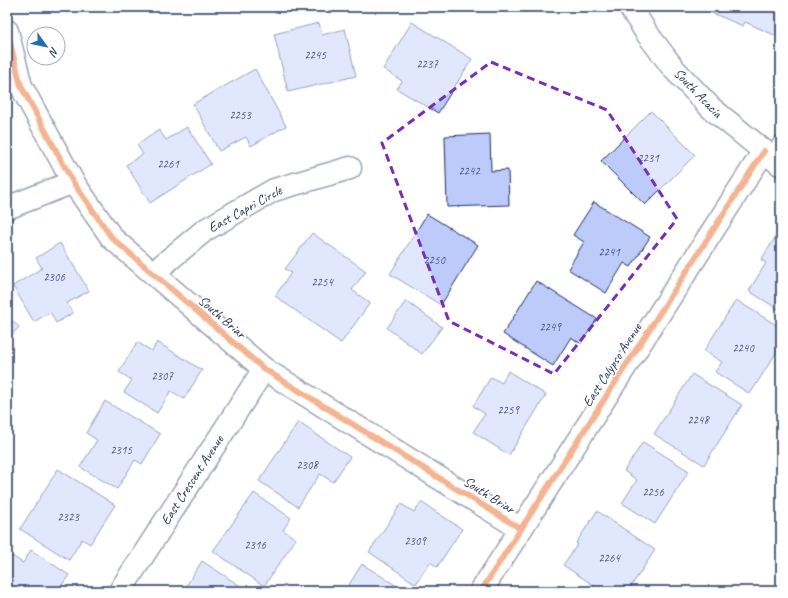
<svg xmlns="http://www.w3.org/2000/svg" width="788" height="598" viewBox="0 0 788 598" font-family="Caveat,sans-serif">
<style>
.building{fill:#bdcbfb;stroke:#1b2f5e}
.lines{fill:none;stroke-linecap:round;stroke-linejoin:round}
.lane-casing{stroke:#1b2f5e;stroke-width:18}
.street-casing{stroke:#1b2f5e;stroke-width:25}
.lane{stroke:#fff;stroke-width:15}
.street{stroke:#fff;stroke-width:22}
.cycleway-casing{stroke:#fff;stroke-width:8}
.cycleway{stroke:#e8590c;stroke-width:6}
.marked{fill:none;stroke:#7b2cbf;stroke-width:3;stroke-dasharray:8 5;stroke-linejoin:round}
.labels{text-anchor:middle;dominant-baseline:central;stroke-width:3.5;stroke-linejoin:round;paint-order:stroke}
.number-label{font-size:12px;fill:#445685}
.street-label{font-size:14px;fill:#1b2f5e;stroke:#fff}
</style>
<rect width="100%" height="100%" fill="#fff"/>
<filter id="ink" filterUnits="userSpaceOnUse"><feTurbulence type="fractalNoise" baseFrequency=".025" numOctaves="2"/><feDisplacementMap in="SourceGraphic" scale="8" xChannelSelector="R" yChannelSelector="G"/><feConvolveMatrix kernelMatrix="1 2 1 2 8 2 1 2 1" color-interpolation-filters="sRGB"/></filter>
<g filter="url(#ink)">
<!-- building -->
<g class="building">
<polygon points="714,7 781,7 781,38 745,22 743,26 712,13"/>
<polygon points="412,22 472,59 438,113 397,89 402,81 383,69"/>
<polygon points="319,23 322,35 345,29 356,76 288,92 274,34"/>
<polygon points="255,69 286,126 251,146 246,137 219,151 193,104"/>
<polygon points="651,111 695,155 645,205 601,161"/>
<polygon points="187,127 211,164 150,203 126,165 143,154 137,145 159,130 166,140"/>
<polygon points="490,134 491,171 508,170 509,205 447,207 445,136"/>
<polygon points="594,202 650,237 631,267 624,263 606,293 568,269 584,242 573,235"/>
<polygon points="427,214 478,245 441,305 390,274"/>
<polygon points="781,228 781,311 749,291 766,263 761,260"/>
<polygon points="312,233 366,271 352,290 370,303 341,343 275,296 291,273 285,269"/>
<polygon points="60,243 89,291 67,303 73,313 56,323 50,312 34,322 13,286 42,268 36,258"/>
<polygon points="536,281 597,319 581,344 571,337 553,366 503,334"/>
<polygon points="736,300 781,328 781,345 750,394 715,372 722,362 704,351"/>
<polygon points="406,301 442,327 422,354 387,328"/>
<polygon points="7,316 19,327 7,340"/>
<polygon points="137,342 152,351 157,342 202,370 184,399 171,391 157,413 124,392 132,380 119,372"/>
<polygon points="508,371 546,395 509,455 473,432 485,414 473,406 491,377 502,383"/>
<polygon points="692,374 742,405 704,465 654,434"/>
<polygon points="105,401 160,434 142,464 135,460 117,489 80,467 97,440 86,433"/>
<polygon points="298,422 350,457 333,482 320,474 298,507 259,481"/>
<polygon points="643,442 689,471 655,524 622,503 637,480 624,471"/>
<polygon points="58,469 115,505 90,544 82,539 69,560 20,529"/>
<polygon points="254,493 291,518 283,530 296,539 264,586 213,551"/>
<polygon points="421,502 462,529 437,567 430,562 416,584 369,552 401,504 414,512"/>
<polygon points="597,511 655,550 628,591 602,591 563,565 578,544 576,543"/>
<polygon points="31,550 69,575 58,591 7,591 7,563 12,556 23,563"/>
<polygon points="202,561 248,591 194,591 186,586"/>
<polygon points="362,564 405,591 345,591"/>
<polygon points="553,585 561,591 549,591"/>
</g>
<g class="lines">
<defs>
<polyline id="lane" points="771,158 781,143"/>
<g id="street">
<polyline points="630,7 646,32 674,69 711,108 781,165"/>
<polyline points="7,31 21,86 73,182 112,238 264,369 521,529"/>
<polyline points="7,208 73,182"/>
<polyline points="153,273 205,230 274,190 350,168"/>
<polyline points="120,591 264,369"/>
<polyline points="481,591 764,151"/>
</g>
</defs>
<!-- lane casing -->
<use href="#lane" class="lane-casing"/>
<!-- street casing -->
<use href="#street" class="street-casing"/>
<!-- lane -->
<use href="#lane" class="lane"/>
<!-- street -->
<use href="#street" class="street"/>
<defs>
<g id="cycleway">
<polyline points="7,31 21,86 73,182 112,238 264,369 521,529"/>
<polyline points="481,591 764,151"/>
</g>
</defs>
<!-- cycleway casing -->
<use href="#cycleway" class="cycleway-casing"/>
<!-- cycleway -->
<use href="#cycleway" class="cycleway"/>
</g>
</g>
<!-- marked area -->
<path d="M0 0H788V598H0ZM491 62 607 110 677 219 554 374 449 321 382 143Z" fill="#fff" fill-opacity=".55" fill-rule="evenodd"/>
<path class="marked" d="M491 62 607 110 677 219 554 374 449 321 382 143Z"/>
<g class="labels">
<!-- number labels -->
<g class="number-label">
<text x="315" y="55">2245</text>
<text x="427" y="64">2237</text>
<text x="240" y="115">2253</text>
<text x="648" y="158">2231</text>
<text x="168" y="164">2261</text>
<text x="469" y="171">2242</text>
<text x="609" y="252">2241</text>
<text x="434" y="260">2250</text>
<text x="54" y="277">2306</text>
<text x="322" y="282">2254</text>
<text x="550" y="327">2249</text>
<text x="743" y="348">2240</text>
<text x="162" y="376">2307</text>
<text x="508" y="410">2259</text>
<text x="698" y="420">2248</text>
<text x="121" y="450">2315</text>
<text x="307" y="465">2308</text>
<text x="653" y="492">2256</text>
<text x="68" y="517">2323</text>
<text x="415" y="541">2309</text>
<text x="255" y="545">2316</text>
<text x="609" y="558">2264</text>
</g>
<!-- street labels -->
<g class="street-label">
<text transform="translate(698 93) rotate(46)">South Acacia</text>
<text transform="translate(245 209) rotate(-29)">East Capri Circle</text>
<text transform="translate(222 317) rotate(41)">South Briar</text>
<text transform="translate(612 365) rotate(-57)">East Calypso Avenue</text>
<text transform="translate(192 480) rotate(-57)">East Crescent Avenue</text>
<text transform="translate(489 495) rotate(32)">South Briar</text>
</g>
</g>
<!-- margin -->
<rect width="788" height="598" fill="none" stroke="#fff" stroke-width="24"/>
<rect x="12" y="12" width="764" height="574" fill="none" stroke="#1b2f5e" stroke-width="1.5" filter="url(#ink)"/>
<!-- north arrow -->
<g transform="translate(46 46) rotate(123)"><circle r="19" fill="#ffffff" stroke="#a4acbf"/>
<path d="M0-3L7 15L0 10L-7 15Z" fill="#1f6fb2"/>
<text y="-6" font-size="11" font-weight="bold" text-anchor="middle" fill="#1b2f5e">N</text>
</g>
</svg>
